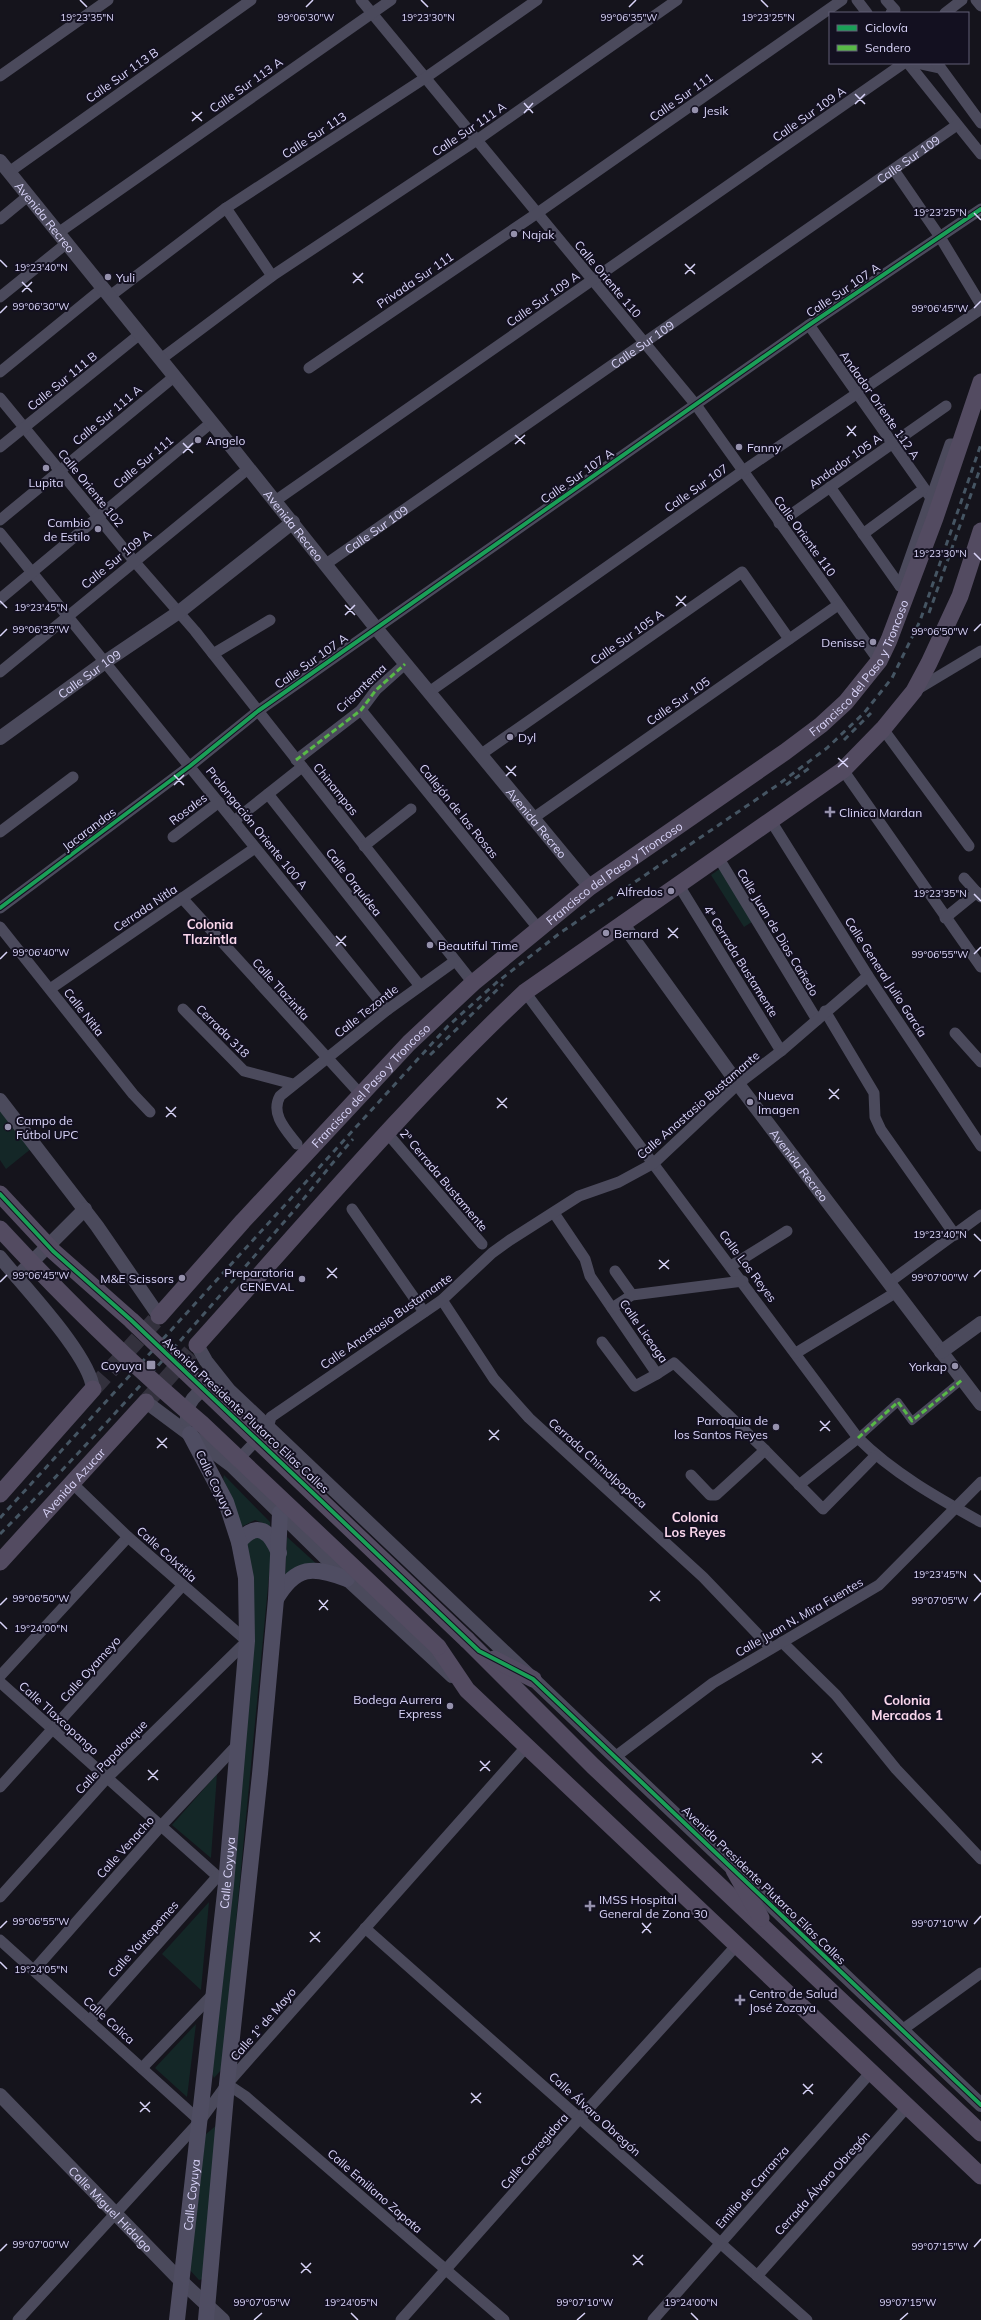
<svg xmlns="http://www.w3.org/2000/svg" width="981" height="2320" viewBox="0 0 981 2320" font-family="Mulish,sans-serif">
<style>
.green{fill:#142727}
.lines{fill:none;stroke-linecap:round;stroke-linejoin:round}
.primary-tunnel{stroke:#33313d;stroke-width:17;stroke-dasharray:17 8;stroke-linecap:butt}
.pedestrian{stroke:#4b4a5c;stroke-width:8}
.minor{stroke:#4b4a5c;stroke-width:11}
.tertiary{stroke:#4b4a5c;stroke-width:14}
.secondary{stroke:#4f4d62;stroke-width:16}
.primary{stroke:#534b61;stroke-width:17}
.rail{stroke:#455563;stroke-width:3;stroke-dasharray:6 5;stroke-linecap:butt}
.primary-bridge{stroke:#534b61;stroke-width:17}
.quiet{stroke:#58b947;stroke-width:3;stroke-dasharray:6 3;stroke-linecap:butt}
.cycleway-casing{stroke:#131020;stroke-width:6}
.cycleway{stroke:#1a9f57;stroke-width:4}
.ticks{fill:none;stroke:#dad5fa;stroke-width:1.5}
.poi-dot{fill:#9591ac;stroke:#131020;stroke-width:1.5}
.labels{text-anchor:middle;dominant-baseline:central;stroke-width:4;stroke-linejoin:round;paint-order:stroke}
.street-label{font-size:12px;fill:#dad5fa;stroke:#131020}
.poi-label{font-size:12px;fill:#dad5fa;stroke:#131020;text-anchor:start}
.neighbourhood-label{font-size:13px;font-weight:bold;fill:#fad7ec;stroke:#131020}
.ticks-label{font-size:10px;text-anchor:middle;fill:#dad5fa;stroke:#131020;stroke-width:4;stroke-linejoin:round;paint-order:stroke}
</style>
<rect width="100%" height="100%" fill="#15141c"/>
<!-- green -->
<g class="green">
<polygon points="721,868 755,920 744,927 711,875"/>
<polygon points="0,1107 32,1148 6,1169 0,1160"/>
<polygon points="224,1475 270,1522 270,1526 255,1520 239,1528 231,1495 223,1479"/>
<polygon points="251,1536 267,1540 271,1555 222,2069 214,2078 212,2073 245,1547"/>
<polygon points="287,1537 320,1567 285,1576"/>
<polygon points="217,1774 211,1858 172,1825"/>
<polygon points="209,1902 201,1990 162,1954"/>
<polygon points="196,2024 187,2097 155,2068"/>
<polygon points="217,2125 203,2279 199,2280 188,2268 203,2139 206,2134"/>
</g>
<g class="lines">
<!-- primary-tunnel -->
<g class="primary-tunnel">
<polyline points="93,1389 159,1316"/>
<polyline points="146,1402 197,1345"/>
</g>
<!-- pedestrian -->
<polyline class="pedestrian" points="858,1438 898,1402 912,1421 962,1380"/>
<!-- minor -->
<g class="minor">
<polyline points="361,0 696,405 879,661"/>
<polyline points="857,0 867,13"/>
<polyline points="886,0 895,10 891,13"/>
<polyline points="976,0 981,6"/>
<polyline points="945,13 962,0"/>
<polyline points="908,63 981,154"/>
<polyline points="916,63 939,68"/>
<polyline points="937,63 981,123"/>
<polyline points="0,76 108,0"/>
<polyline points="894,170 940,237 981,305"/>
<polyline points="9,172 251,0"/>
<polyline points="226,208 272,276"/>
<polyline points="0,219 28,196"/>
<polyline points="58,233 391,0"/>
<polyline points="110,296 226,208 425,78 537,0"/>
<polyline points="0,297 67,243"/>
<polyline points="809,325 931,498"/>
<polyline points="161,359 272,276 477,140 677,0"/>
<polyline points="309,368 536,214 842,0"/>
<polyline points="0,372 103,288"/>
<polyline points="0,398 134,561 195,631 473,983"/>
<polyline points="0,447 140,334"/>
<polyline points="830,487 900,586"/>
<polyline points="275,501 904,63"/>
<polyline points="0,520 175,376"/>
<polyline points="779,523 946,406"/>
<polyline points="0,533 387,1010"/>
<polyline points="863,534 924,489"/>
<path id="s1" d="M326 564 957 125"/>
<polyline points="900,586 950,444 960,444"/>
<polyline points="0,599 212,422"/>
<polyline points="213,654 270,620"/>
<polyline points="0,672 249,468"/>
<polyline points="916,690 981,651"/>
<polyline points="429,692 743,471 981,309"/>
<polyline points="361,710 538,928"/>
<polyline points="883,729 969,846"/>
<polyline points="480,755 742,572 789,639"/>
<polyline points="296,760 361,710 376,690 405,664"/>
<polyline points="843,770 981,967"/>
<polyline points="268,794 420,986"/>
<polyline points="532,819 838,605"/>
<polyline points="234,821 302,767"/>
<polyline points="771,821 868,976 981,1146"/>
<polyline points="0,832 73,777"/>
<polyline points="173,837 219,802"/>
<polyline points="364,846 411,809"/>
<polyline points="718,857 817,1020"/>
<polyline points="964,878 981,897"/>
<polyline points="678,884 781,1051"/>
<polyline points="182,898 362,1096"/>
<polyline points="0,908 190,766 258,711 809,325 981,209"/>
<polyline points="945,918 977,892"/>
<polyline points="0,927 133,1094 150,1112"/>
<polyline points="50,989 255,848"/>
<path d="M525 992 858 1438C893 1473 938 1498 981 1522"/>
<polyline points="183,1009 244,1071 293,1084"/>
<polyline points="825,1011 874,1093 875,1117 881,1130 955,1235"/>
<polyline points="955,1033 981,1062"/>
<polyline points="387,1133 482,1244"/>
<path d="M297 1144C286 1130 270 1114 280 1096L387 1010 455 961"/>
<polyline points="352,1209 424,1312"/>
<polyline points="554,1213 585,1259 590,1276 657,1374 674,1363 765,1450 823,1509 875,1456"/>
<polyline points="731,1266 787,1231"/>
<polyline points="615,1271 632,1295"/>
<polyline points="888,1283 981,1215"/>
<polyline points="442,1300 494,1379 529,1418 703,1577 771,1648"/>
<polyline points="612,1308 632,1295 743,1281"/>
<polyline points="602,1342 635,1386 657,1374"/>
<polyline points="796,1353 895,1293"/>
<polyline points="235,1463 268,1428 271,1417 442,1300 492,1253 510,1240 579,1196 619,1182 654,1163 738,1084 781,1051 868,976"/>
<polyline points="691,1475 710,1495 716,1495 765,1450"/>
<polyline points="799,1485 858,1438"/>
<polyline points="782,1642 836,1695 896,1769 981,1859"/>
<polyline points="0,1676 128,1537"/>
<polyline points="0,1682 226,1884"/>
<polyline points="615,1757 713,1683 879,1585 981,1482"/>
<polyline points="0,1787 182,1586"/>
<polyline points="0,1897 106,1779 247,1641 128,1537 73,1484"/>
<polyline points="365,1928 807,2320"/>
<polyline points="0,1940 200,2121"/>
<polyline points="34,1970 160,1827 238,1744"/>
<polyline points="90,2020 217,1877"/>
<polyline points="902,2030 981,1973"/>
<polyline points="142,2068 214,1993"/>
<polyline points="227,2084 245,2096 504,2320"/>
<polyline points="757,2276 907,2107"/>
<polyline points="18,2320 200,2121 227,2084 527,1746"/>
<polyline points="401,2320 580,2118 736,1946"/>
<polyline points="653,2320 871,2072"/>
</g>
<!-- tertiary -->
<g class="tertiary">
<path id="s2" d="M0 161 226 440 376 628 590 887"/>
<path id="s3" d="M0 738 105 662 179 612 293 522"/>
<path id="s4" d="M622 923 738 1084 981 1404"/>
<polyline points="0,1100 97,1226 159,1316"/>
<path d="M0 1257C23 1286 90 1355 93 1389"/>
<polyline points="17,1277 85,1209"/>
<polyline points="197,1345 206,1361 229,1390 981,2105"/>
<polyline points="941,1352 981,1323"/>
<polyline points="146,1402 232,1466 347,1579 452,1676"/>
<path d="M187 1421C185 1404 196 1390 213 1387"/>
<path id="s5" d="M0 2095 180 2280 223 2320"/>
</g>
<!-- secondary -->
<g class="secondary">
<path d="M239 1542C257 1520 270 1531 279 1553"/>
<path d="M276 1599C296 1565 313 1566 347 1579"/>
<path id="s6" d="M177 2320 226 1884 247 1641 246 1578 239 1542 226 1502 190 1434"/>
<polyline points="206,2320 227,2084 260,1774 276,1599 280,1513"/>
</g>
<!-- primary -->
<g class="primary">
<path id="s7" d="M159 1316 243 1221 409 1043 473 983 590 887 785 752 821 725 846 702 879 661 889 640 935 518 981 382"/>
<path d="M197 1345C304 1226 408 1102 525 992L843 770 883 729 914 691 929 663 960 596 981 531"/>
<polyline points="0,1494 93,1389"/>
<path id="s8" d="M0 1562 146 1402"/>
<polyline points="467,1640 593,1766 981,2133"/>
<polyline points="438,1647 467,1690 981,2176"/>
<polyline points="494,1659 533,1679"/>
<polyline points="734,1870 761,1918"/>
</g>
<!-- rail -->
<g class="rail">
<polyline points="929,613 981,466"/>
<polyline points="844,740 871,713"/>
<polyline points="786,785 812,766"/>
<polyline points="430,1055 503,984"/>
<polyline points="0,1518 448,1026 496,983 560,933 779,784 827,748 864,713 892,678 920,621 981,444"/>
<path d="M0 1534C102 1432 197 1322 291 1214 312 1189 332 1163 353 1139"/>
</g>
<!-- primary-bridge -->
<g class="primary-bridge">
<polyline points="0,1194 53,1251 131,1320 467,1640"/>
<path d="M0 1229C63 1297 130 1363 201 1423L438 1647"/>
</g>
<!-- quiet -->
<g class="quiet">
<polyline points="296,760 361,710 376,690 405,664"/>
<polyline points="858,1438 898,1402 912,1421 962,1380"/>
</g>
<defs>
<g id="cycleway">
<polyline points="0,908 190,766 258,711 809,325 981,209"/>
<polyline points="0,1194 53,1251 131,1320 479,1651 533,1679 981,2105"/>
</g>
</defs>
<!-- cycleway casing -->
<use href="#cycleway" class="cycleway-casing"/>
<!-- cycleway -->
<use href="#cycleway" class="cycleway"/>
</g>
<!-- ticks -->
<path class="ticks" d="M80 0 87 7M421 0 428 7M761 0 768 7M306 7 313 0M629 7 636 0M855 94 865 104M524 103 533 113M855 104 865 94M192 112 202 121M524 113 533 103M192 121 202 112M974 213 981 220M0 260 7 267M685 264 695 274M353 273 363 283M685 274 695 264M22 282 32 292M353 283 363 273M22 292 32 282M974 308 981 301M0 313 7 306M847 426 856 436M515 435 525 444M847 436 856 426M183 443 193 453M515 444 525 435M183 453 193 443M974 553 981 560M676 596 686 606M0 601 7 608M345 605 355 615M676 606 686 596M345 615 355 605M974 631 981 624M0 636 7 629M838 758 848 767M506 766 516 776M838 767 848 758M174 775 184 785M506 776 516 766M174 785 184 775M974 894 981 901M668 928 678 938M336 936 346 946M668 938 678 928M336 946 346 936M974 954 981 947M0 959 7 952M829 1089 839 1099M497 1098 507 1108M829 1099 839 1089M166 1107 176 1117M497 1108 507 1098M166 1117 176 1107M974 1234 981 1241M659 1260 669 1269M327 1268 337 1278M659 1269 669 1260M974 1277 981 1270M327 1278 337 1268M0 1282 7 1275M820 1421 830 1431M489 1430 499 1440M820 1431 830 1421M157 1438 167 1448M489 1440 499 1430M157 1448 167 1438M974 1574 981 1582M650 1591 660 1601M319 1600 328 1610M650 1601 660 1591M974 1601 981 1593M0 1605 7 1598M319 1610 328 1600M0 1622 7 1629M812 1753 822 1763M480 1761 490 1771M812 1763 822 1753M148 1770 158 1780M480 1771 490 1761M148 1780 158 1770M642 1923 651 1933M974 1924 981 1916M0 1928 7 1921M310 1932 320 1942M642 1933 651 1923M310 1942 320 1932M0 1962 7 1969M803 2084 813 2094M471 2093 481 2103M803 2094 813 2084M140 2102 150 2112M471 2103 481 2093M140 2112 150 2102M974 2247 981 2239M0 2251 7 2244M633 2255 643 2265M301 2263 311 2273M633 2265 643 2255M301 2273 311 2263M351 2313 358 2320M691 2313 698 2320M254 2320 262 2313M577 2320 585 2313M900 2320 908 2313"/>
<!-- markers -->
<g class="poi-dot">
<circle cx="695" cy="110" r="4"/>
<circle cx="514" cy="234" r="4"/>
<circle cx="108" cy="277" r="4"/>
<circle cx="198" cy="440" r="4"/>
<circle cx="739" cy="447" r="4"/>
<circle cx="46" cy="468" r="4"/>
<circle cx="98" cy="529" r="4"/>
<circle cx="873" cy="642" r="4"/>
<circle cx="510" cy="737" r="4"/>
<path d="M828 806h4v4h4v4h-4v4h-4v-4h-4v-4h4z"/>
<circle cx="671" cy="891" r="4"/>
<circle cx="606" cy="933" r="4"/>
<circle cx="430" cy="945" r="4"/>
<circle cx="750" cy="1102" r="4"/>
<circle cx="8" cy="1127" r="4"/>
<circle cx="182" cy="1278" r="4"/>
<circle cx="302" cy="1279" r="4"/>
<rect x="146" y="1360" width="10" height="10" rx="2"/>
<circle cx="955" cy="1366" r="4"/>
<circle cx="776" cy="1427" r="4"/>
<circle cx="450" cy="1706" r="4"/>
<path d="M588 1900h4v4h4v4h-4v4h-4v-4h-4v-4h4z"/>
<path d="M738 1994h4v4h4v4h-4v4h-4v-4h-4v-4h4z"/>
</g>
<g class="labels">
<!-- street labels -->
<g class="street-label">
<text transform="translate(122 75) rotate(-35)">Calle Sur 113 B</text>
<text transform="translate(246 85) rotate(-35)">Calle Sur 113 A</text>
<text transform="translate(681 97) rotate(-35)">Calle Sur 111</text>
<text transform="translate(809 114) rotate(-35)">Calle Sur 109 A</text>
<text transform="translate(469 129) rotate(-34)">Calle Sur 111 A</text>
<text transform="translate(314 135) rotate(-33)">Calle Sur 113</text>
<text stroke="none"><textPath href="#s1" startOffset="709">Calle Sur 109</textPath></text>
<text stroke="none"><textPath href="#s2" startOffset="72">Avenida Recreo</textPath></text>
<text transform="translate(608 279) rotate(50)">Calle Oriente 110</text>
<text transform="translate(415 280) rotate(-34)">Privada Sur 111</text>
<text transform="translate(843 290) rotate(-34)">Calle Sur 107 A</text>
<text transform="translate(543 299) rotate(-35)">Calle Sur 109 A</text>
<text stroke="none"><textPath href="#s1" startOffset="385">Calle Sur 109</textPath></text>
<text transform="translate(62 381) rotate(-39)">Calle Sur 111 B</text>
<text transform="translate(880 405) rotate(55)">Andador Oriente 112 A</text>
<text transform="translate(107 415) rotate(-40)">Calle Sur 111 A</text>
<text transform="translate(845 461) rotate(-35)">Andador 105 A</text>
<text transform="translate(143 462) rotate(-40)">Calle Sur 111</text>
<text transform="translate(577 476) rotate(-35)">Calle Sur 107 A</text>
<text transform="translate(91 488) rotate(51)">Calle Oriente 102</text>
<text transform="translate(696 488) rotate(-35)">Calle Sur 107</text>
<text stroke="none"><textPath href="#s2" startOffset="468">Avenida Recreo</textPath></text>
<text stroke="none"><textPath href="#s1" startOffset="61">Calle Sur 109</textPath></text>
<text transform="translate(805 536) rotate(54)">Calle Oriente 110</text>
<text transform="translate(116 559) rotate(-39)">Calle Sur 109 A</text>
<text transform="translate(627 637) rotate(-35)">Calle Sur 105 A</text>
<text transform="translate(311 661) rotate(-35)">Calle Sur 107 A</text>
<text stroke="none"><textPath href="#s7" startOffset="961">Francisco del Paso y Troncoso</textPath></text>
<text stroke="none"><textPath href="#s3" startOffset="110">Calle Sur 109</textPath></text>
<text transform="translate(361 688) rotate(-44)">Crisantema</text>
<text transform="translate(678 701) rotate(-35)">Calle Sur 105</text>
<text transform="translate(336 789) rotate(51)">Chinampas</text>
<text transform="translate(188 809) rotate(-37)">Rosales</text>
<text transform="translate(459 811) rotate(51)">Callejón de las Rosas</text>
<text stroke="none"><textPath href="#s2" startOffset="852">Avenida Recreo</textPath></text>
<text transform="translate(257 828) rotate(51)">Prolongación Oriente 100 A</text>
<text transform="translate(89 829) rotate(-37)">Jacarandas</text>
<text stroke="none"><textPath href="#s7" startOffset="637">Francisco del Paso y Troncoso</textPath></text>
<text transform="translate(354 882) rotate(52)">Calle Orquídea</text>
<text transform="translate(145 908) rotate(-34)">Cerrada Nitla</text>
<text transform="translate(778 932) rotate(59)">Calle Juan de Dios Cañedo</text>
<text transform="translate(741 961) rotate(58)">4ª Cerrada Bustamente</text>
<text transform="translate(886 977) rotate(57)">Calle General Julio García</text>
<text transform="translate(281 989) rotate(48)">Calle Tlazintla</text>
<text transform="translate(366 1011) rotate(-38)">Calle Tezontle</text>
<text transform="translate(84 1012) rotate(52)">Calle Nitla</text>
<text transform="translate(223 1031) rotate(45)">Cerrada 318</text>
<text stroke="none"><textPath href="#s7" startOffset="313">Francisco del Paso y Troncoso</textPath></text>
<text transform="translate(698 1105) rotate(-41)">Calle Anastasio Bustamante</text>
<text stroke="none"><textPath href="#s4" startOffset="300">Avenida Recreo</textPath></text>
<text transform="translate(444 1180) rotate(50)">2ª Cerrada Bustamente</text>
<text transform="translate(748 1266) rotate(53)">Calle Los Reyes</text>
<text transform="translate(386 1321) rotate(-35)">Calle Anastasio Bustamante</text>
<text transform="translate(644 1331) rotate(55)">Calle Liceaga</text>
<text transform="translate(246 1415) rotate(43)">Avenida Presidente Plutarco Elías Calles</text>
<text transform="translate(598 1463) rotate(42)">Cerrada Chimalpopoca</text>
<text stroke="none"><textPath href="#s8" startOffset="108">Avenida Azucar</textPath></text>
<text transform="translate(215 1483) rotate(64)">Calle Coyuya</text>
<text transform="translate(167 1554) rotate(42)">Calle Colxtitla</text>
<text transform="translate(799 1617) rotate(-30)">Calle Juan N. Mira Fuentes</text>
<text transform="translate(90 1669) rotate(-48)">Calle Oyameyo</text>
<text transform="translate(59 1718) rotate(42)">Calle Tlaxcopango</text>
<text transform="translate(111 1757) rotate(-46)">Calle Papaloaque</text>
<text transform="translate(125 1847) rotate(-48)">Calle Venacho</text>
<text stroke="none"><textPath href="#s6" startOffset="450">Calle Coyuya</textPath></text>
<text transform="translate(764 1885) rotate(44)">Avenida Presidente Plutarco Elías Calles</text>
<text transform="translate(143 1939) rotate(-48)">Calle Yautepemes</text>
<text transform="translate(109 2020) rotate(42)">Calle Colica</text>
<text transform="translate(263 2024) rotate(-49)">Calle 1º de Mayo</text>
<text transform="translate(595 2114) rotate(42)">Calle Álvaro Obregón</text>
<text transform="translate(534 2151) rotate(-49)">Calle Corregidora</text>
<text transform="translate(822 2183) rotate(-48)">Cerrada Álvaro Obregón</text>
<text transform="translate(752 2187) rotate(-49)">Emilio de Carranza</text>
<text transform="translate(375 2191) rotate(41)">Calle Emiliano Zapata</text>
<text stroke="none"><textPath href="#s6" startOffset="126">Calle Coyuya</textPath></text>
<text stroke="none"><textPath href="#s5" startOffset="159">Calle Miguel Hidalgo</textPath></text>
</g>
<!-- poi labels -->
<g class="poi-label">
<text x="703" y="110">Jesik</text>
<text x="522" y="234">Najak</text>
<text x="116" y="277">Yuli</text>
<text x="206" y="440">Angelo</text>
<text x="747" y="447">Fanny</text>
<text x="46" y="482" text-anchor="middle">Lupita</text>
<text x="90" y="522" text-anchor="end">Cambio<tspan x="90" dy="14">de Estilo</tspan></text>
<text x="865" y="642" text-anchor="end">Denisse</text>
<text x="518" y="737">Dyl</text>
<text x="839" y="812">Clinica Mardan</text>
<text x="663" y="891" text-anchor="end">Alfredos</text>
<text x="614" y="933">Bernard</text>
<text x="438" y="945">Beautiful Time</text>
<text x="758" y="1095">Nueva<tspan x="758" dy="14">Imagen</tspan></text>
<text x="16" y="1120">Campo de<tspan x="16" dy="14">Fútbol UPC</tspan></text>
<text x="294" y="1272" text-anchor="end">Preparatoria<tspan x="294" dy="14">CENEVAL</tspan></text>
<text x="174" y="1278" text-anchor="end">M&amp;E Scissors</text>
<text x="142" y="1365" text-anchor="end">Coyuya</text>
<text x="947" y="1366" text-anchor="end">Yorkap</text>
<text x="768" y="1420" text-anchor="end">Parroquia de<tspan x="768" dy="14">los Santos Reyes</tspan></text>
<text x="442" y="1699" text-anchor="end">Bodega Aurrera<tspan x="442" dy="14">Express</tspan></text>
<text x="599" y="1899">IMSS Hospital<tspan x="599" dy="14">General de Zona 30</tspan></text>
<text x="749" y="1993">Centro de Salud<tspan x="749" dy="14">José Zozaya</tspan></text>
</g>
<!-- neighbourhood labels -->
<g class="neighbourhood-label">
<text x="210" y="924">Colonia<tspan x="210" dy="15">Tlazintla</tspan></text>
<text x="695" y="1517">Colonia<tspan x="695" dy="15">Los Reyes</tspan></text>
<text x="907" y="1700">Colonia<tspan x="907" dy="15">Mercados 1</tspan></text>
</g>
</g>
<g class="ticks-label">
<text x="768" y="21">19°23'25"N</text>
<text x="87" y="21">19°23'35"N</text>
<text x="306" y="21">99°06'30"W</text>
<text x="428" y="21">19°23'30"N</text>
<text x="629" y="21">99°06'35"W</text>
<text x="940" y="216">19°23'25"N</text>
<text x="41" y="271">19°23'40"N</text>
<text x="41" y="310">99°06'30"W</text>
<text x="940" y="312">99°06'45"W</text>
<text x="940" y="557">19°23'30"N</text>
<text x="41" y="611">19°23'45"N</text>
<text x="41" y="633">99°06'35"W</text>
<text x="940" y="635">99°06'50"W</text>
<text x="940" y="897">19°23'35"N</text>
<text x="41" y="956">99°06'40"W</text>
<text x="940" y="958">99°06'55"W</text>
<text x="940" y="1238">19°23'40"N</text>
<text x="41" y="1279">99°06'45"W</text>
<text x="940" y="1281">99°07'00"W</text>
<text x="940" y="1578">19°23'45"N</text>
<text x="41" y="1602">99°06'50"W</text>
<text x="940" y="1604">99°07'05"W</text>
<text x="41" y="1632">19°24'00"N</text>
<text x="41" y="1925">99°06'55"W</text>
<text x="940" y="1927">99°07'10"W</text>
<text x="41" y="1973">19°24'05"N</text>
<text x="41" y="2248">99°07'00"W</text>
<text x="940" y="2250">99°07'15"W</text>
<text x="262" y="2306">99°07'05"W</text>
<text x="351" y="2306">19°24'05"N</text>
<text x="585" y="2306">99°07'10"W</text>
<text x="691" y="2306">19°24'00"N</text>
<text x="908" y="2306">99°07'15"W</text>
</g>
<!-- legend -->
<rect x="829" y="12" width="140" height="52" fill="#131020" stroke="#635f77"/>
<rect x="837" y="25" width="20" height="6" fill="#1a9f57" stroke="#635f77"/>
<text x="865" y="32" font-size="12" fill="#dad5fa">Ciclovía</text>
<rect x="837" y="45" width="20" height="6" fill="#58b947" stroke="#635f77"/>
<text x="865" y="52" font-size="12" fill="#dad5fa">Sendero</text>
</svg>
